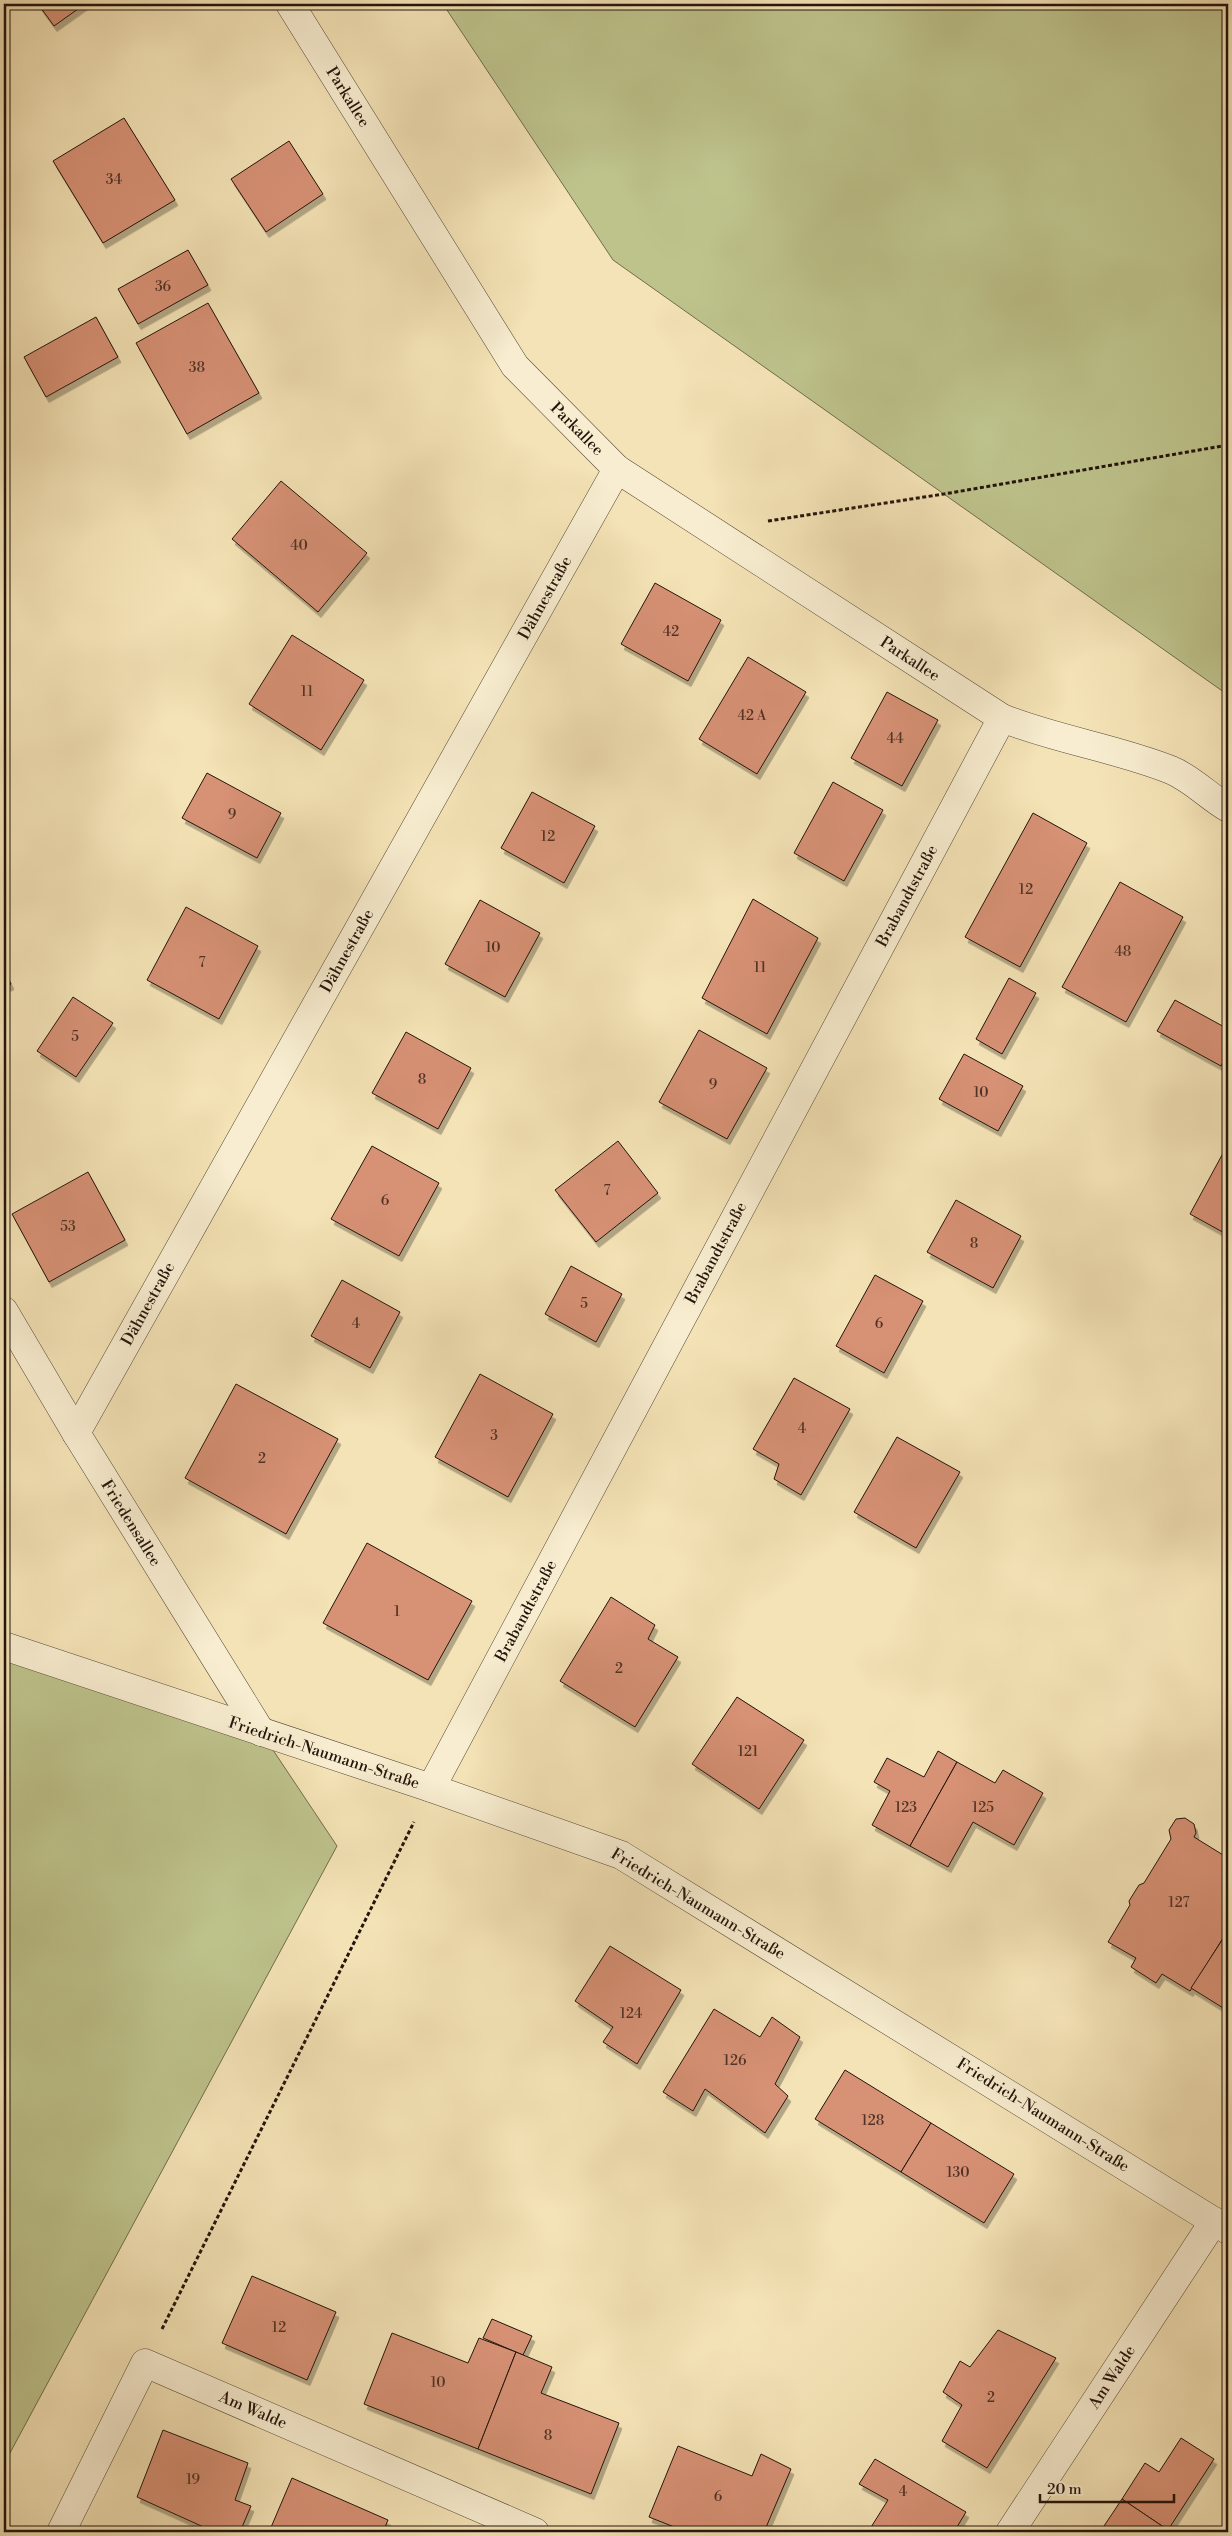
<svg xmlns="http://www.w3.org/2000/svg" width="1232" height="2536" viewBox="0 0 1232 2536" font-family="'Libre Bodoni',serif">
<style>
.green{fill:#bec38c;stroke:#706c4c}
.building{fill:#d79175;stroke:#23140b;filter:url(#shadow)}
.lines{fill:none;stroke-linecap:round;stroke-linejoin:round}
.minor-casing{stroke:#574836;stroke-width:29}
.path{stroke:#23140b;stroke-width:3;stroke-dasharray:4 2.5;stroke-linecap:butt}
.minor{stroke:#f8edd0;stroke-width:28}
.labels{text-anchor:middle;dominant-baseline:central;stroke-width:4;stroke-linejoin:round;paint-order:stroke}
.number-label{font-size:14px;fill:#503326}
.street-label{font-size:16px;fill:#23140b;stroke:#f8edd0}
</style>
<defs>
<filter id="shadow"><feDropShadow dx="3" dy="5.5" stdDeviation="0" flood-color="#0004"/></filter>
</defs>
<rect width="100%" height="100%" fill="#f4e3b6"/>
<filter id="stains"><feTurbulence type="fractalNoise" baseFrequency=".004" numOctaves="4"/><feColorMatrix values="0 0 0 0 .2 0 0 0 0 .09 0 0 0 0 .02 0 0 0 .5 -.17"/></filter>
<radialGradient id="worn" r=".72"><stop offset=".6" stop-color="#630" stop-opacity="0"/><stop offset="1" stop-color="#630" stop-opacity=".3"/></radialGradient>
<!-- green -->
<g class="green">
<polygon points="443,4 1228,4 1228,695 613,260"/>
<polygon points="4,1646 261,1732 337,1846 4,2464"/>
</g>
<!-- building -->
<g class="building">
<polygon points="38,4 85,4 54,26"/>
<polygon points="124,118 175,200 103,243 53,161"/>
<polygon points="289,141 323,194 266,232 231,179"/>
<polygon points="188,250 208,285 138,324 118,289"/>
<polygon points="208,303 259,393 187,434 136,343"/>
<polygon points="96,317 118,357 46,397 24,357"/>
<polygon points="281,481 367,553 318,612 232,539"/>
<polygon points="655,583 721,620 688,681 621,644"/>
<polygon points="292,635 364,680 321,750 249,704"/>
<polygon points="748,657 806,692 757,774 699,739"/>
<polygon points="887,692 938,720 902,786 851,758"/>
<polygon points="207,773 281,813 257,858 182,818"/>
<polygon points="833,782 883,810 844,881 794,853"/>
<polygon points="532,792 595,826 564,883 501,848"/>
<polygon points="1033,813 1087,843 1020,967 965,937"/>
<polygon points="1120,882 1183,917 1126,1022 1062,987"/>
<polygon points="753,899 818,938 767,1034 702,998"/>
<polygon points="480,900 540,933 505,997 445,964"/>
<polygon points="186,907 258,946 219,1019 147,980"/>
<polygon points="4,970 11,984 4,988"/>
<polygon points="1009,978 1036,993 1002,1054 976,1039"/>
<polygon points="73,997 113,1023 76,1077 37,1051"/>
<polygon points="1175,1000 1228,1029 1228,1052 1221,1066 1157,1031"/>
<polygon points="699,1030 767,1068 727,1139 659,1102"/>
<polygon points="406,1032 471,1068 438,1129 372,1093"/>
<polygon points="964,1054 1023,1086 998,1131 939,1099"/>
<polygon points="618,1141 658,1193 596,1242 555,1190"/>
<polygon points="1228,1144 1228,1235 1190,1214"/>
<polygon points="372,1146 439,1183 399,1256 331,1219"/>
<polygon points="88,1172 125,1240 49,1282 12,1214"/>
<polygon points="956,1200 1021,1236 993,1288 927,1252"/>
<polygon points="571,1266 622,1294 596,1342 545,1314"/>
<polygon points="875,1275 923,1301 884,1373 836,1346"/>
<polygon points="342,1280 400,1312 370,1368 311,1336"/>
<polygon points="480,1374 553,1414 508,1497 435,1457"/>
<polygon points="794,1378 850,1409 801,1495 774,1479 779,1464 753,1449"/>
<polygon points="236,1384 338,1439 286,1534 185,1478"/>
<polygon points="897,1437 960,1472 916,1548 854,1512"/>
<polygon points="367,1543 472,1601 428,1680 323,1623"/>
<polygon points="611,1597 655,1625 648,1639 678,1657 635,1727 560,1681"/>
<polygon points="737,1697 804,1740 759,1809 692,1764"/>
<polygon points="938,1751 957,1762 910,1846 872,1825 890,1791 874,1782 887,1758 924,1777"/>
<polygon points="957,1762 995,1783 1003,1770 1043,1793 1014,1845 973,1822 948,1867 910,1846"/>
<polygon points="1185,1818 1194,1824 1196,1833 1194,1837 1228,1858 1228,1930 1190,1991 1162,1974 1156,1983 1131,1967 1136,1958 1108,1942 1130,1905 1129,1901 1139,1885 1144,1883 1171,1839 1169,1830 1176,1819"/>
<polygon points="1226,1934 1228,1936 1228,2011 1191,1988"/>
<polygon points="610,1946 681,1990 637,2064 603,2042 613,2027 575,2001"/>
<polygon points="714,2009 760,2037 772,2017 800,2037 775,2084 788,2096 765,2133 705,2089 693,2111 663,2092"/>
<polygon points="845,2070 931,2123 901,2172 815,2119"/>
<polygon points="931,2123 1014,2174 984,2223 901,2172"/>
<polygon points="252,2276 336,2312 307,2380 222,2343"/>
<polygon points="492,2319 532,2336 523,2355 483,2338"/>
<polygon points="998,2330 1056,2358 987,2468 942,2441 962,2405 943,2392 960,2361 970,2367"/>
<polygon points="392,2333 468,2363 479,2338 516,2352 478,2449 364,2404"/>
<polygon points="516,2352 552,2367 541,2393 619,2423 591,2494 478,2449"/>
<polygon points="163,2430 248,2463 235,2500 251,2506 240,2532 207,2532 208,2529 137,2497"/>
<polygon points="1181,2438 1214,2459 1168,2530 1122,2499 1145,2463 1159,2472"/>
<polygon points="678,2446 752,2476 761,2454 791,2469 764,2532 687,2532 649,2517"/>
<polygon points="875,2459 966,2512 954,2532 868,2532 888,2500 859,2484"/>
<polygon points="292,2478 388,2520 383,2532 269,2532"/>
<polygon points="1122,2499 1168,2530 1167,2532 1100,2532"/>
</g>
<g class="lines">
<defs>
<g id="minor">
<path d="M290 4 515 366 617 469 1002 718C1057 740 1116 748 1171 770 1191 778 1209 797 1228 808"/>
<polyline points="4,1311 76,1433 261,1732"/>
<polyline points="76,1433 617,469"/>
<polyline points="4,1646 431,1788 621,1855 1228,2230"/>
<polyline points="431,1788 1002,718"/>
<polyline points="61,2532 145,2363 535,2532"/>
<polyline points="1010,2532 1214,2221"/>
</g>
</defs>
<!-- minor casing -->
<use href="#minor" class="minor-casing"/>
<!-- path -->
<g class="path">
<polyline points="768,521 944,494 1228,445"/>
<polyline points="162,2329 414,1822"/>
</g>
<!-- minor -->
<use href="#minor" class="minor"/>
</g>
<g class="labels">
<!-- number labels -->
<g class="number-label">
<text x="114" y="180">34</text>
<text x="163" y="287">36</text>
<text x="197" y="368">38</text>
<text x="299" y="546">40</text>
<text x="671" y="632">42</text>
<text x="307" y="692">11</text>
<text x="752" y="716">42 A</text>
<text x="895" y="739">44</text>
<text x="232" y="815">9</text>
<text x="548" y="837">12</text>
<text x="1026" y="890">12</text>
<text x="493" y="948">10</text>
<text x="1123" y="952">48</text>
<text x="202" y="963">7</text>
<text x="760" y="968">11</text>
<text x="75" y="1037">5</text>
<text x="422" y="1080">8</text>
<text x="713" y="1085">9</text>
<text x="981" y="1093">10</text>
<text x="607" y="1191">7</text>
<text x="385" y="1201">6</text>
<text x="68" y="1227">53</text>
<text x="974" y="1244">8</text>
<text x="584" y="1304">5</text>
<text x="356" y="1324">4</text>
<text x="879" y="1324">6</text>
<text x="802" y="1429">4</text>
<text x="494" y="1436">3</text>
<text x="262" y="1459">2</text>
<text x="397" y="1612">1</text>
<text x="619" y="1669">2</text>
<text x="748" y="1752">121</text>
<text x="906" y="1808">123</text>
<text x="983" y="1808">125</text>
<text x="1179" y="1903">127</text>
<text x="631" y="2014">124</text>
<text x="735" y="2061">126</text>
<text x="873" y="2121">128</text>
<text x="958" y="2173">130</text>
<text x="279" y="2328">12</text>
<text x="438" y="2383">10</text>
<text x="991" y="2398">2</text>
<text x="548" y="2436">8</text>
<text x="193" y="2480">19</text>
<text x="903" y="2492">4</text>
<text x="718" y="2497">6</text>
</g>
<!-- street labels -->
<g class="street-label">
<text transform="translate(348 97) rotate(58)">Parkallee</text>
<text transform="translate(577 429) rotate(45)">Parkallee</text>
<text transform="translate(545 598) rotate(-61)">Dähnestraße</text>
<text transform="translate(910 659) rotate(33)">Parkallee</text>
<text transform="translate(907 896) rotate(-62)">Brabandtstraße</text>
<text transform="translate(347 951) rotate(-61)">Dähnestraße</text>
<text transform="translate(716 1253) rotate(-62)">Brabandtstraße</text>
<text transform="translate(148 1304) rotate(-61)">Dähnestraße</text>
<text transform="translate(131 1523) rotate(58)">Friedensallee</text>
<text transform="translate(526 1611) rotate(-62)">Brabandtstraße</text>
<text transform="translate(324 1753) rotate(18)">Friedrich-Naumann-Straße</text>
<text transform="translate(698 1904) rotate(31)">Friedrich-Naumann-Straße</text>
<text transform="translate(1043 2115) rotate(32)">Friedrich-Naumann-Straße</text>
<text transform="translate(1112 2377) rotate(-57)">Am Walde</text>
<text transform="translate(253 2410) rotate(23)">Am Walde</text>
</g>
</g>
<!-- margin -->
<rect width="1232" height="2536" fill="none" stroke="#f4e3b6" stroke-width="20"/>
<rect x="5" y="5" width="1222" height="2526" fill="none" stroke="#23140b" stroke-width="2.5"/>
<rect x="10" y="10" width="1212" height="2516" fill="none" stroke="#23140b"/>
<!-- scale -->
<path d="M1040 2494v8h134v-8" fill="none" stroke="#23140b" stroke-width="2.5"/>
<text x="1047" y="2494" font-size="15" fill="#23140b" stroke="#f8edd0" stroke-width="4" paint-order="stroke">20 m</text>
<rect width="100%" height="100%" filter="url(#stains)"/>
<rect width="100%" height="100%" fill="url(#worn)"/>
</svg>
